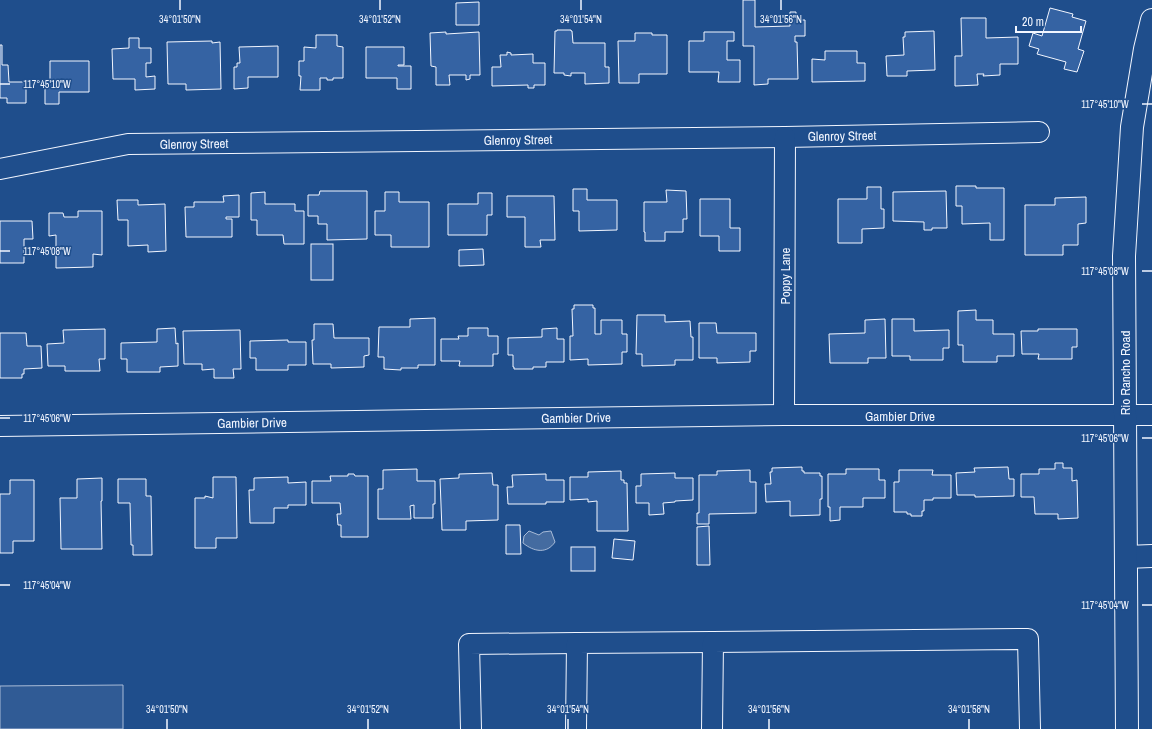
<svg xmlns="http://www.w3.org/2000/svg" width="1152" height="729" viewBox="0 0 1152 729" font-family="'Archivo Narrow',sans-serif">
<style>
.built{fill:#305b95;stroke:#a8bbd7}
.water{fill:#446ba0;stroke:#a8bbd7}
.building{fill:#3563a3;stroke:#f2f6ff}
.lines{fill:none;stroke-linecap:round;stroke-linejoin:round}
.minor-casing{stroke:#f2f6ff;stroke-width:22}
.primary-casing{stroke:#f2f6ff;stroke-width:24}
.minor{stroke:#1f4e8c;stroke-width:20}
.primary{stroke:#1f4e8c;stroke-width:22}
.ticks{fill:none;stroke:#f2f6ff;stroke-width:1.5}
.labels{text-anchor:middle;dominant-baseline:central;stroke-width:3;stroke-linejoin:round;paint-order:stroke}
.street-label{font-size:13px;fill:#f2f6ff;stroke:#1f4e8c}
.ticks-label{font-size:10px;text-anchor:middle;fill:#f2f6ff;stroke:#1f4e8c;stroke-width:3;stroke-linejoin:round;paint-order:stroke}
</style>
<rect width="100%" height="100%" fill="#1f4e8c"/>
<!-- built -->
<polygon class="built" points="123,685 123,729 0,729 0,686"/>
<!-- water -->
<path class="water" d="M529 531 539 535 543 532 551 531 555 542C547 554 534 552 523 543L524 536Z"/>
<!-- building -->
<g class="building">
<polygon points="743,0 755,0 755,27 790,26 790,12 796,12 796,20 805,20 805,36 795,36 795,42 797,42 798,79 768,79 768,84 754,85 754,46 743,46"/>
<polygon points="479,2 479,25 456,25 456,3"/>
<polygon points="1050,8 1073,14 1072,17 1086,21 1078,49 1084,51 1077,72 1064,69 1066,62 1037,54 1039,49 1029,46 1033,33 1042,36"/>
<polygon points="961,18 986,18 986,38 1018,37 1018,64 1000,64 1000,75 983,76 984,74 977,74 978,85 955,86 955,56 962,56"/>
<polygon points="557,30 571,30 571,31 572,31 573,43 605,43 605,67 609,67 609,83 585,84 585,73 571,73 571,76 564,75 564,73 554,73 555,31 557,31"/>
<polygon points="934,31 935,70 907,71 907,76 887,76 886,56 904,55 903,37 905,37 905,32"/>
<polygon points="446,32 446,34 479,32 480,75 470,75 470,79 466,80 466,75 449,75 450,85 436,85 436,67 431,66 430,33"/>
<polygon points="704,32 734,32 734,41 727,41 727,60 740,60 740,82 718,82 719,72 689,72 689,41 704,41"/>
<polygon points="635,33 652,33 652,35 667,35 667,74 639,74 639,83 619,83 618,41 635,41"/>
<polygon points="316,35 337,35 337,46 343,47 343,78 333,78 333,80 327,80 327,78 320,78 320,90 300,90 301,76 299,76 299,61 304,61 304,47 316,48"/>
<polygon points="129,38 139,38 139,48 151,48 151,63 146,63 146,77 155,76 155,89 135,90 135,79 113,79 112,49 129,48"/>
<polygon points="212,41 212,43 220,42 221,89 186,90 186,84 168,84 167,42"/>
<polygon points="0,45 2,45 2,65 8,65 9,82 26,82 26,103 7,103 7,98 0,98"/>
<polygon points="278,46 278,77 248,77 248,88 234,89 234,67 237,67 237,63 240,63 239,47"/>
<polygon points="366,47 404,47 404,65 398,65 398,66 411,66 411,89 397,89 397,78 366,78"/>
<polygon points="825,51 857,51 857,63 865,63 865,81 812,82 812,59 825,60"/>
<polygon points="507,52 511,53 511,55 533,54 533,63 545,63 545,85 534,85 534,88 528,88 528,85 492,86 492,67 501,67 500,55 507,55"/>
<polygon points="50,61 89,61 89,92 59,92 59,104 45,104 45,80 50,80"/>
<polygon points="956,186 976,186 976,188 1004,188 1004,240 990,240 990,223 962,224 962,206 956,206"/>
<polygon points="867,187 881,187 881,209 884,209 884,228 862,229 862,243 838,243 838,199 867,199"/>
<polygon points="573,189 587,189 587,200 617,200 617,230 579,231 579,211 573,211"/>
<polygon points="666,190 686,191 687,219 683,219 683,232 665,232 665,241 645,241 645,232 644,232 644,202 667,202"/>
<polygon points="320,191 367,191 367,239 327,240 327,224 318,224 318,216 308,216 308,195 319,195"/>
<polygon points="946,191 947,228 932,228 932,230 924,230 924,222 893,221 893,192"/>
<polygon points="265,192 265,204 295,204 295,211 304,211 304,244 284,244 283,235 257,235 257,220 251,220 251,193"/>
<polygon points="385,192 399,192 399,202 429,202 429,247 391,247 391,235 375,235 375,211 385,211"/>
<polygon points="478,193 492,193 492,215 487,215 487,235 448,235 448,204 478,204"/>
<polygon points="239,195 239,217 226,217 226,219 232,219 232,237 186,237 185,207 194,207 194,202 224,202 223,196"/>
<polygon points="507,196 554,196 555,240 540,240 541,247 525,247 525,217 507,217"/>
<polygon points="1086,197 1086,223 1078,224 1078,245 1063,245 1063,255 1025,255 1025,205 1055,205 1055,198"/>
<polygon points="700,199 730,199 730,228 740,228 740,251 719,251 719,236 700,236"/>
<polygon points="117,200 138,200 138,205 165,204 166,251 148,252 148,245 128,246 128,220 118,220"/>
<polygon points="78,211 102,211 102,255 93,254 93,267 56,268 56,235 49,236 49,213 63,213 64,217 78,217"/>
<polygon points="0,221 32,221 33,239 24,239 24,263 0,263"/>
<rect x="311" y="244" width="22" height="36"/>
<polygon points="483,249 484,265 459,266 459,250"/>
<polygon points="574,305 593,305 593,308 595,308 595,334 601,334 601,320 622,320 622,334 627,334 627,352 622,352 622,364 588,365 588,359 570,360 570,336 573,336 572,309 574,309"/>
<polygon points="976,310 976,320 993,320 993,334 1014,334 1014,356 997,356 997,362 963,362 963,345 958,345 958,311"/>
<polygon points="637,315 665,315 665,322 690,321 691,337 693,337 693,360 675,360 675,365 642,366 642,354 636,354"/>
<polygon points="435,318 435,365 418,365 418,368 401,368 401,370 384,369 384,357 378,357 379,327 410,327 410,319"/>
<polygon points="885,319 886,358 868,358 868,363 830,363 829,334 865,333 865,320"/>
<polygon points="892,319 914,319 914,331 949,330 949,348 943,348 943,360 910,360 910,356 892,356"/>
<polygon points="699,323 716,323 717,333 756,333 756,351 750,351 750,362 717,363 717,358 699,358"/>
<polygon points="314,324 333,324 334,338 369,338 369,355 364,356 364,367 331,368 331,364 313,364 312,340 314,340"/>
<polygon points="175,328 176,344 178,343 178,366 160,367 160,372 127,372 127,359 121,359 121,343 157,342 157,329"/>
<polygon points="468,328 488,328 488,336 498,336 498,354 493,354 493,366 459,366 460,361 441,361 441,339 459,339 458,336 468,336"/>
<polygon points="557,328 557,339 564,339 564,362 546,362 546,367 533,367 533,369 514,369 514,367 513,367 513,355 508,355 508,338 542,337 542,329"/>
<polygon points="105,329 105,359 99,359 100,371 65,371 65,366 48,366 47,344 64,343 63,330"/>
<polygon points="1038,329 1077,329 1077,347 1072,347 1072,359 1038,359 1039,354 1022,354 1021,331 1038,331"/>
<polygon points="240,330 241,369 233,369 234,378 214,378 214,369 202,370 202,364 184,364 183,331"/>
<polygon points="0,333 26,333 27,346 41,346 42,368 24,369 24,374 22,374 22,378 0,378"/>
<polygon points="288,340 288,342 306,342 306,365 288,365 288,370 256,370 256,358 250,358 250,341"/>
<polygon points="1055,463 1063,463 1063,468 1072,468 1072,481 1077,480 1078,518 1058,519 1058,514 1035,514 1034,497 1021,497 1021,474 1039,474 1039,469 1055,469"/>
<polygon points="802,467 802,471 804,471 804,473 820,473 820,476 822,476 822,499 820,499 820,515 790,516 790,501 766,502 765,484 771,484 770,472 772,472 772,468"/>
<polygon points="1008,467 1009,479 1014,479 1014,496 975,497 975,495 957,495 956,473 975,472 974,468"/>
<polygon points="417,469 417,481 435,481 435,504 433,504 433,518 414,518 414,505 410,506 411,519 378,519 378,489 383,489 383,470"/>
<polygon points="846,469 879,469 879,480 885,480 885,498 863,498 863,507 840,507 840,520 830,521 830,507 828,507 828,474 846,474"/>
<polygon points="750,470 750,482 756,482 756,513 709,514 709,524 697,524 697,513 699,513 699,475 717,475 717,471"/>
<polygon points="899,470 933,470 932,475 951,475 951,498 933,498 933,500 924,500 924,511 922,511 922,516 911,516 911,514 907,514 907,512 894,512 894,482 899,482"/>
<polygon points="621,471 621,480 624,480 624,483 627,483 628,531 597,531 597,501 588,502 588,499 570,500 570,477 588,477 588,472"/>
<polygon points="492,473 493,485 498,485 498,520 466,521 466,530 442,530 440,479 459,478 459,474"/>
<polygon points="675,473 675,478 693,478 693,500 675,501 675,502 663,503 664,514 649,515 649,503 636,503 636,486 641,486 641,474"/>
<polygon points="348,474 354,474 355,476 368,476 368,537 341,537 341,525 338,525 337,514 341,514 340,503 312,503 312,481 331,481 330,476 348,476"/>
<polygon points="546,474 546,480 564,480 564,502 546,502 546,504 508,504 507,487 513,487 512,475"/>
<polygon points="213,477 236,477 237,538 216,538 216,548 195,548 195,498 205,498 205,496 213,498"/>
<polygon points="288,477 288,483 306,482 306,505 288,505 288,508 274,508 274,523 250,523 249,490 254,490 254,478"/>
<polygon points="102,478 102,501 101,501 102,549 61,549 60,498 77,498 77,479"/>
<polygon points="118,479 146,479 146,496 151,496 152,555 133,555 133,545 131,545 130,503 118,503"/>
<polygon points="10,480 34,480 34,541 13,541 13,553 0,553 0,494 10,494"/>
<polygon points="506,525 520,525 521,554 506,554"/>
<polygon points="709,526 710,565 697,565 697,527"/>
<polygon points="614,539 635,541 633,560 612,558"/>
<rect x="571" y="547" width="24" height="24"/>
</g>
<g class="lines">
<defs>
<g id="minor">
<polyline points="0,169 128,144 785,137 1039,132"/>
<polyline points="784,415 785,137"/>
<polyline points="0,426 784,415 1152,415"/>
<polyline points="471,729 469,644 577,643"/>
<polyline points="576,729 577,643 713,642"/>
<polyline points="712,729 713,642 1028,639 1030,729"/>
</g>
<g id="primary">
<polyline points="1126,557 1152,556"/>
<polyline points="1127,729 1124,256 1132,127 1145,49 1152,20"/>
</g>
</defs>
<!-- minor casing -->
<use href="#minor" class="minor-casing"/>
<!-- primary casing -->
<use href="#primary" class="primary-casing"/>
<!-- minor -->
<use href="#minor" class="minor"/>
<!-- primary -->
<use href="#primary" class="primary"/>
</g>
<!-- ticks -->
<path class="ticks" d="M180 10V0M380 10V0M581 10V0M781 10V0M0 84H10M1142 104H1152M0 251H10M1142 271H1152M0 418H10M1142 438H1152M0 585H10M1142 605H1152M167 729V719M368 729V719M568 729V719M769 729V719M969 729V719"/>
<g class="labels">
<!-- street labels -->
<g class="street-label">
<text transform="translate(842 136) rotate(-1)">Glenroy Street</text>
<text transform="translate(518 140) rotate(-1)">Glenroy Street</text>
<text transform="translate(194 144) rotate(-1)">Glenroy Street</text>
<text transform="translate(785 276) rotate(-90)">Poppy Lane</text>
<text transform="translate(1125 373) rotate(-90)">Rio Rancho Road</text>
<text x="900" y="416">Gambier Drive</text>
<text transform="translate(576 418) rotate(-1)">Gambier Drive</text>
<text transform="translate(252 423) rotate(-1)">Gambier Drive</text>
</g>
</g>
<g class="ticks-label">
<text x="180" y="23">34°01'50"N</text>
<text x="380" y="23">34°01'52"N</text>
<text x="581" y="23">34°01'54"N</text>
<text x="781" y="23">34°01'56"N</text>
<text x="47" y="88">117°45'10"W</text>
<text x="1105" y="108">117°45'10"W</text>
<text x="47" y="255">117°45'08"W</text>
<text x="1105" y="275">117°45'08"W</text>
<text x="47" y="422">117°45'06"W</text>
<text x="1105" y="442">117°45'06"W</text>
<text x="47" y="589">117°45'04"W</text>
<text x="1105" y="609">117°45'04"W</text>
<text x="167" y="713">34°01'50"N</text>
<text x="368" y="713">34°01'52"N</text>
<text x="568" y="713">34°01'54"N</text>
<text x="769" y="713">34°01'56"N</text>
<text x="969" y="713">34°01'58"N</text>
</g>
<!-- scale -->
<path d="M1016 26v6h65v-6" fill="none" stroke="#f2f6ff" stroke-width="2"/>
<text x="1022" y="26" font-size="12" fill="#f2f6ff" stroke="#1f4e8c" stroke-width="3" paint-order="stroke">20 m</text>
</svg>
